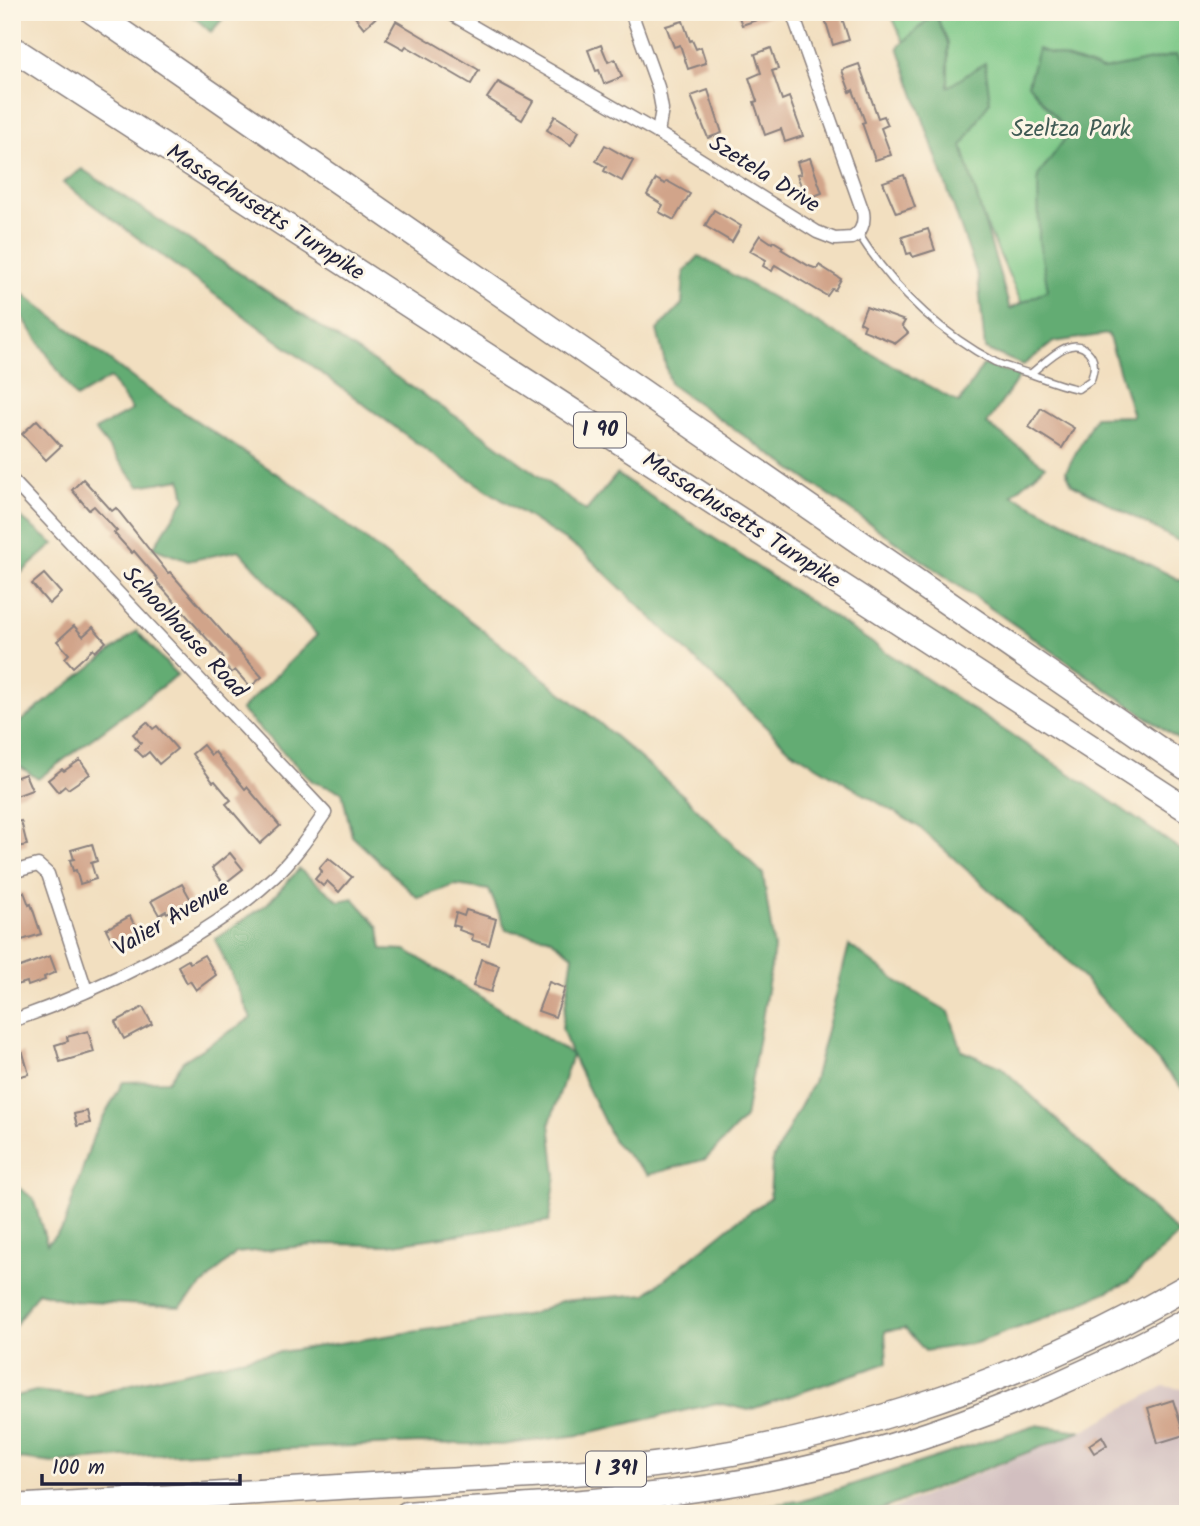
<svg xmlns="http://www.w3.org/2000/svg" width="1200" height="1526" viewBox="0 0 1200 1526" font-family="Kalam,sans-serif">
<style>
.industrial{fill:#d2bfc0}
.green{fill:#7ac786;stroke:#4e7460;stroke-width:2}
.forest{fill:#63ac73;stroke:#426757;stroke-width:2}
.building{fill:#d1a48a}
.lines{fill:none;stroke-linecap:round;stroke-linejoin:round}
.service-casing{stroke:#8a807e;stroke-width:9}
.minor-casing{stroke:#8a807e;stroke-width:15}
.motorway-casing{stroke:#8a807e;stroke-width:27}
.service{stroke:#fff;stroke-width:6}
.minor{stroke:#fff;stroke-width:12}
.motorway{stroke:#fff;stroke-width:24}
.labels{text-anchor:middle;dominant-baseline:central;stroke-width:6;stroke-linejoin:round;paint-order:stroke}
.shield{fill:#fcf5e5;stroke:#63616e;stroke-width:2}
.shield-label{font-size:21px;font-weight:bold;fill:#22223b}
.park-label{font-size:23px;fill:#415c55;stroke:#fcf5e5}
.street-label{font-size:23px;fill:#22223b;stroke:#fcf5e5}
</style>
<rect width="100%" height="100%" fill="#fcf5e5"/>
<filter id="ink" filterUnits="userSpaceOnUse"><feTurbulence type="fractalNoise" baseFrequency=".0143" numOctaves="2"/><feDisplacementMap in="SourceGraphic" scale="14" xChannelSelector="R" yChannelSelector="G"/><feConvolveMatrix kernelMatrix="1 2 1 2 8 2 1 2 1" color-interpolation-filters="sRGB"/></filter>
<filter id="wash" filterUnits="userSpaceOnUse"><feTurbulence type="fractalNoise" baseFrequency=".00686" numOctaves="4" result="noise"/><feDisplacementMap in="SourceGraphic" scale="28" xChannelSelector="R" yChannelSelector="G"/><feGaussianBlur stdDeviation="1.57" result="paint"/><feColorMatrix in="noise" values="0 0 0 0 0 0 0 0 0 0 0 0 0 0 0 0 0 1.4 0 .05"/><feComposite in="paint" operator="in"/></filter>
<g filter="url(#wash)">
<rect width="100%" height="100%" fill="#f2dfc0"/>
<!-- industrial -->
<polygon class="industrial" points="1164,1386 1188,1390 1188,1514 880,1514 1082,1431"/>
<!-- green -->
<polygon class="green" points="890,12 1181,12 1188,33 1188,281 1035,333"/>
<!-- forest -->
<g class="forest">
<polygon points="188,12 229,12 211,32"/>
<polygon points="935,13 948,43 948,87 985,63 990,101 962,146 1010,309 1048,290 1039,242 1038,176 1069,133 1028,84 1038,49 1103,70 1176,55 1188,78 1188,546 1072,484 1066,471 1095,417 1133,416 1108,334 1054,342 1023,365 985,349 978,277 898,47"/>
<polygon points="82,169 478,431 586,511 617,474 1102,795 1188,855 1188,1095 1066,959 919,827 790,750 583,552 437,458 63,183"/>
<polygon points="699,256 959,403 983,365 1020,375 987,424 1045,466 1012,495 1188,584 1188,746 670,384 657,330 682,304 684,272"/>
<polygon points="12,285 139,383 303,491 481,629 596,720 684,796 763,874 774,949 745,1118 706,1159 648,1175 614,1142 572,1055 550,1123 556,1176 549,1221 388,1245 324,1244 236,1253 180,1307 70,1301 38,1292 12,1330 12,1183 33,1198 47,1244 64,1226 94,1134 123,1082 168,1081 183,1061 251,1018 215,939 267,904 299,869 339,901 353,898 379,927 382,949 406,950 571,1054 562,1028 573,955 548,937 506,930 489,890 455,885 418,898 352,836 342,792 313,782 241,710 317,635 239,550 188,561 153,548 185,499 181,479 139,486 95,430 132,410 110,378 76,398 12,301"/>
<polygon points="12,511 54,544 12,581"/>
<polygon points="137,631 177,675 38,779 12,761 12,728"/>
<polygon points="849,945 901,984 949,1012 962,1051 1001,1067 1179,1234 1127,1283 1048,1317 976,1343 925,1351 905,1328 885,1331 887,1363 749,1410 717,1403 579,1435 501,1445 421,1443 147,1455 54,1463 12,1458 12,1397 36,1391 89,1397 139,1382 254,1356 531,1314 561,1301 646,1294 738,1220 770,1198 772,1161 814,1080"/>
<polygon points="1035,1425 1082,1431 870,1514 705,1514 805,1500"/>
</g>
<g id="blocks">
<!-- building -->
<g class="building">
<polygon points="351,12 382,12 364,28"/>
<polygon points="737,12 774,12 774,14 742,25"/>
<polygon points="826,12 840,12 849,40 833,45 825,19 828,18"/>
<polygon points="396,21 479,70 471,84 406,46 404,49 386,39"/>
<polygon points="683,21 690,41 692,40 696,49 701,47 706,63 688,69 680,45 674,47 666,26"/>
<polygon points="601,45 608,62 615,59 622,77 604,84 599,70 596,71 588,50"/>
<polygon points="771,48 778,69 772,71 782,100 789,97 803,136 785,142 781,129 765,135 754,102 757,101 749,78 761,73 755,54"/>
<polygon points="859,64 878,118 884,116 888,125 881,128 891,155 875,160 862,123 865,122 853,90 850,92 842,70"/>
<polygon points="498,82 533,101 522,120 487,98"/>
<polygon points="708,90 722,133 708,138 691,96"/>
<polygon points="555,116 579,131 571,145 547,130"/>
<polygon points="605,145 633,161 622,181 604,171 606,167 596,161"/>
<polygon points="810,158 822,193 806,199 797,175 801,174 797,162"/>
<polygon points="904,175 915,207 896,213 883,182"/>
<polygon points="656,179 665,184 667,181 690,194 674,220 659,212 663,205 647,195"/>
<polygon points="714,210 741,226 732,242 705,226"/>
<polygon points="928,229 935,250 913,257 911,253 907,254 902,237"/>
<polygon points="760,235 772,243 773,241 783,247 781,249 809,266 817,269 819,265 841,279 835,290 832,289 827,296 775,265 772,271 763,266 766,260 750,251"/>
<polygon points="866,307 905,321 902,326 908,333 896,343 863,330 865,325 860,322"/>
<polygon points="1041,408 1074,428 1062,448 1029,427"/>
<polygon points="37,420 61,446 46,460 22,434"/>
<polygon points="83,479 112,511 116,508 168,573 170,572 262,677 250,687 235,670 231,673 221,661 224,658 156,581 158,579 134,551 132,553 114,533 117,531 94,506 89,510 72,490"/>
<polygon points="44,574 61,593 49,604 32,584"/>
<polygon points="74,626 83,636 93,627 106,642 95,652 93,649 73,667 65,658 69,654 57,641"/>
<polygon points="147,722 153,729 157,726 177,749 159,764 149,752 143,757 135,749 141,743 133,734"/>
<polygon points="203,745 211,755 215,752 245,789 247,787 280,826 260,844 226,804 231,800 215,781 213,782 192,754"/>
<polygon points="80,760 90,774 68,789 65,786 58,792 48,780 62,769 64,771"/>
<polygon points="25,774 32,790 16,796 12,787 12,779"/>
<polygon points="21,821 27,845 12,848 12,823"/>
<polygon points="92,844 97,861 91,863 96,879 80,884 76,870 73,871 70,860 74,859 71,850"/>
<polygon points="230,853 243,869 224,884 212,868"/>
<polygon points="328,858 352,877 339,892 327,881 323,886 315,879 322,871 319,868"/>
<polygon points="182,884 191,900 167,913 166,911 159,915 151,901"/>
<polygon points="24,892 29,905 31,904 41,934 22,940 12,911 12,896"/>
<polygon points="466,910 496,919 489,945 472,940 473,935 459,930 460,927 453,925 456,913 464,916"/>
<polygon points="130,916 137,931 113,943 106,929"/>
<polygon points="204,955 216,975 196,990 190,981 187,983 178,966 188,960 190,963"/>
<polygon points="50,956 56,972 44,977 45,980 28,986 27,982 12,986 12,970"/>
<polygon points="481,959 499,965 491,992 473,986"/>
<polygon points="549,982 565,988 555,1017 538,1011"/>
<polygon points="143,1007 152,1024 124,1039 115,1022"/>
<polygon points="88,1031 94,1052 60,1062 55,1045 68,1041 67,1037"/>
<polygon points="23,1053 29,1074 12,1078 12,1055"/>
<polygon points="87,1111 90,1123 77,1126 74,1114"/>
<polygon points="1173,1400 1184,1435 1158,1443 1148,1408"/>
<polygon points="1102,1436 1107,1445 1094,1453 1089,1445"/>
</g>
</g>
</g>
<g filter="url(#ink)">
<use href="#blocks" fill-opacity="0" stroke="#8a807e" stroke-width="2"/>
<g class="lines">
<defs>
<path id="service" d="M858 233C892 287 939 332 995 362 1006 367 1019 370 1031 374 1047 380 1061 386 1078 389L1091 380C1094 370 1096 363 1090 354 1073 330 1045 363 1030 374"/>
<g id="minor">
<path d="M448 12 658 133 817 232 835 239 852 238C861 233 865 223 863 212L792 12"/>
<polyline points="631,12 658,87 662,109 658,133"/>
<path d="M12 480 325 813C309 836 295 857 275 876 208 939 99 990 12 1021"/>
<polyline points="12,872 38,865 48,874 86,990"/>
</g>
<g id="motorway">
<polyline points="93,12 1188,769"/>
<polyline points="12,48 1188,810"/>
<path d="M12 1507C138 1499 263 1491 388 1484 465 1479 542 1477 619 1469 818 1449 1015 1386 1188 1286"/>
<path d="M407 1514C513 1507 619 1502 724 1485 888 1458 1043 1399 1188 1320"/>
</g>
</defs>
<!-- service casing -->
<use href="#service" class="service-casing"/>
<!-- minor casing -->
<use href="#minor" class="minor-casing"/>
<!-- motorway casing -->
<use href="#motorway" class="motorway-casing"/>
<!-- service -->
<use href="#service" class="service"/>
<!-- minor -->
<use href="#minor" class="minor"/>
<!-- motorway -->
<use href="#motorway" class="motorway"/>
</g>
</g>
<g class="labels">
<!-- shield labels -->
<g class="shield">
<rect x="574" y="412.5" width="52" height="35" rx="5"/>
<rect x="586" y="1451.5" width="60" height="35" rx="5"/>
</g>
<g class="shield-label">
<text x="600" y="430">I 90</text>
<text x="616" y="1469">I 391</text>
</g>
<!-- park labels -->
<g class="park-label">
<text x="1071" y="130">Szeltza Park</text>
</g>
<!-- street labels -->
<g class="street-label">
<text transform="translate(764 175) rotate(32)">Szetela Drive</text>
<text transform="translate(265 213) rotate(33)">Massachusetts Turnpike</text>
<text transform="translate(741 521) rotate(33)">Massachusetts Turnpike</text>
<text transform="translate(184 633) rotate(47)">Schoolhouse Road</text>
<text transform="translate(172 919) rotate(-30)">Valier Avenue</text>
</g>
</g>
<!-- margin -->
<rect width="1200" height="1526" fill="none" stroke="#fcf5e5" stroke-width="42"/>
<!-- scale -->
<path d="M42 1474v10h198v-10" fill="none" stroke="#22223b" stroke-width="3.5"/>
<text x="52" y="1474" font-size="21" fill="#22223b" stroke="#fcf5e5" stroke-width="5" paint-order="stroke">100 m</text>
</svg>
